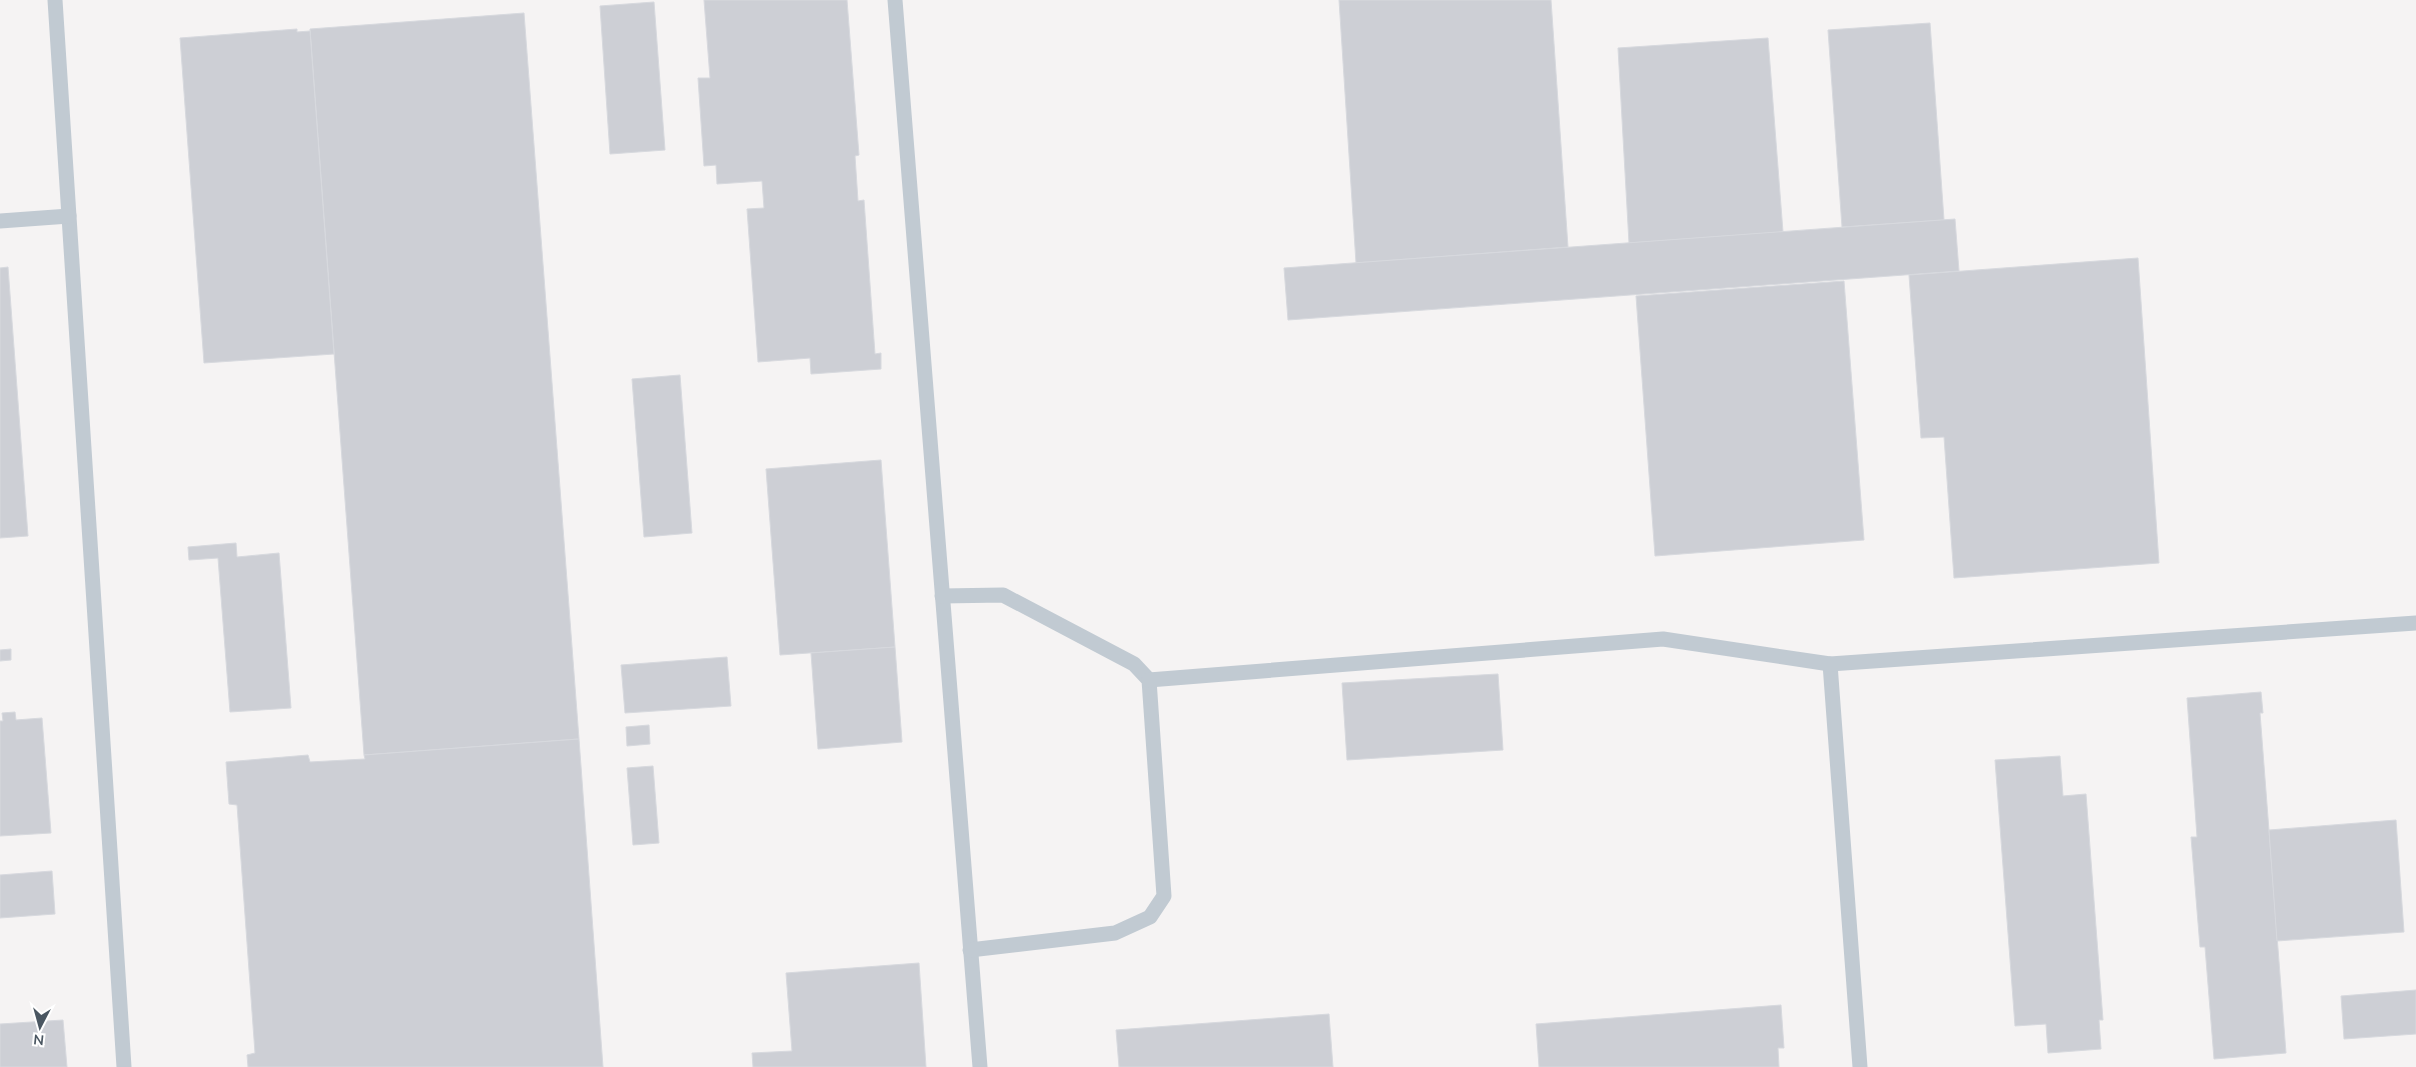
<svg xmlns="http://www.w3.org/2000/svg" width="2416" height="1067" viewBox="0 0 2416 1067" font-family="Mulish,sans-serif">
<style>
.building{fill:#cdcfd5;stroke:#d7d9de}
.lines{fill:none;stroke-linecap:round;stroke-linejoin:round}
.lane{stroke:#c1cad2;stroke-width:15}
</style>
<rect width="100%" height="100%" fill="#f5f3f3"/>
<!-- building -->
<g class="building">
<polygon points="704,0 847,0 859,155 855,156 858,201 864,200 875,354 881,353 881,369 811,374 810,358 758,362 747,209 764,208 762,181 717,184 716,165 704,166 698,78 710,78"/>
<polygon points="1339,0 1551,0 1568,247 1356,263"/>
<polygon points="654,2 665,150 610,154 600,6"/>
<polygon points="524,13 579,739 364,755 310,29"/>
<polygon points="1930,23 1944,220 1842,227 1828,30"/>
<polygon points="297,29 297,32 310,31 334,354 204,363 180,38"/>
<polygon points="1768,38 1783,232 1629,243 1618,48"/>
<polygon points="1955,219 1959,271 1288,320 1284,268"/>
<polygon points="2138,258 2159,563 1954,578 1944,437 1921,438 1909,275"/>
<polygon points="8,267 28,536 0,538 0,268"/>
<polygon points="1844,281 1864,540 1655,556 1636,296"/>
<polygon points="680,375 692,533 644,537 632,379"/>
<polygon points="881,460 895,647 780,655 766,469"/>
<polygon points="236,543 237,557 279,553 291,708 230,712 218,558 189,560 188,547"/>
<polygon points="895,647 902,742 818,749 811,653"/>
<polygon points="11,649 11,660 0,661 0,650"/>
<polygon points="727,657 731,706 625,713 621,665"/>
<polygon points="1498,674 1503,750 1347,760 1342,683"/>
<polygon points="2261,692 2263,713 2260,713 2286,1053 2214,1059 2205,947 2200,947 2191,837 2197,837 2187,698"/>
<polygon points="15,712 16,720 42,718 51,833 0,836 0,721 3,721 2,713"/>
<polygon points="649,725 650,744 627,746 626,727"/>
<polygon points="579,739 603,1067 248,1067 247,1055 255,1053 237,805 229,804 226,762 308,755 310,762 365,759 364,755"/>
<polygon points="2060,756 2063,796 2086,794 2103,1020 2099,1020 2101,1049 2048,1053 2046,1024 2015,1026 1995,760"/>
<polygon points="653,766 659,843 633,845 627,768"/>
<polygon points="2396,820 2404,932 2277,941 2269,830"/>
<polygon points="52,871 55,914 0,918 0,875"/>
<polygon points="919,963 926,1067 753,1067 752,1053 792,1051 786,973"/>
<polygon points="2416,990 2416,1034 2344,1039 2341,996"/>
<polygon points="1781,1005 1784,1048 1778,1048 1779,1067 1539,1067 1536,1024"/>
<polygon points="1329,1014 1333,1067 1119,1067 1116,1030"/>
<polygon points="63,1020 67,1067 0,1067 0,1024"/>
</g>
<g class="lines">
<!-- lane -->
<g class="lane">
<polyline points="55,0 124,1067"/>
<polyline points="895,0 980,1067"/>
<polyline points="0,221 69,216"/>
<polyline points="942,596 1003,595 1134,664 1149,680 1164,896 1150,917 1115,933 970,950"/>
<polyline points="1830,664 1860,1067"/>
<polyline points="1149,680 1663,639 1830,664 2416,623"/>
</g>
</g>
<!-- north arrow -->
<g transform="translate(40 1027) rotate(186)" stroke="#ffffff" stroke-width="4" paint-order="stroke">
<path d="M0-4L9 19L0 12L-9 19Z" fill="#4a5661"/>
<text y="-8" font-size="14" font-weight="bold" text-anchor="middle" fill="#4a5661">N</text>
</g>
</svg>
